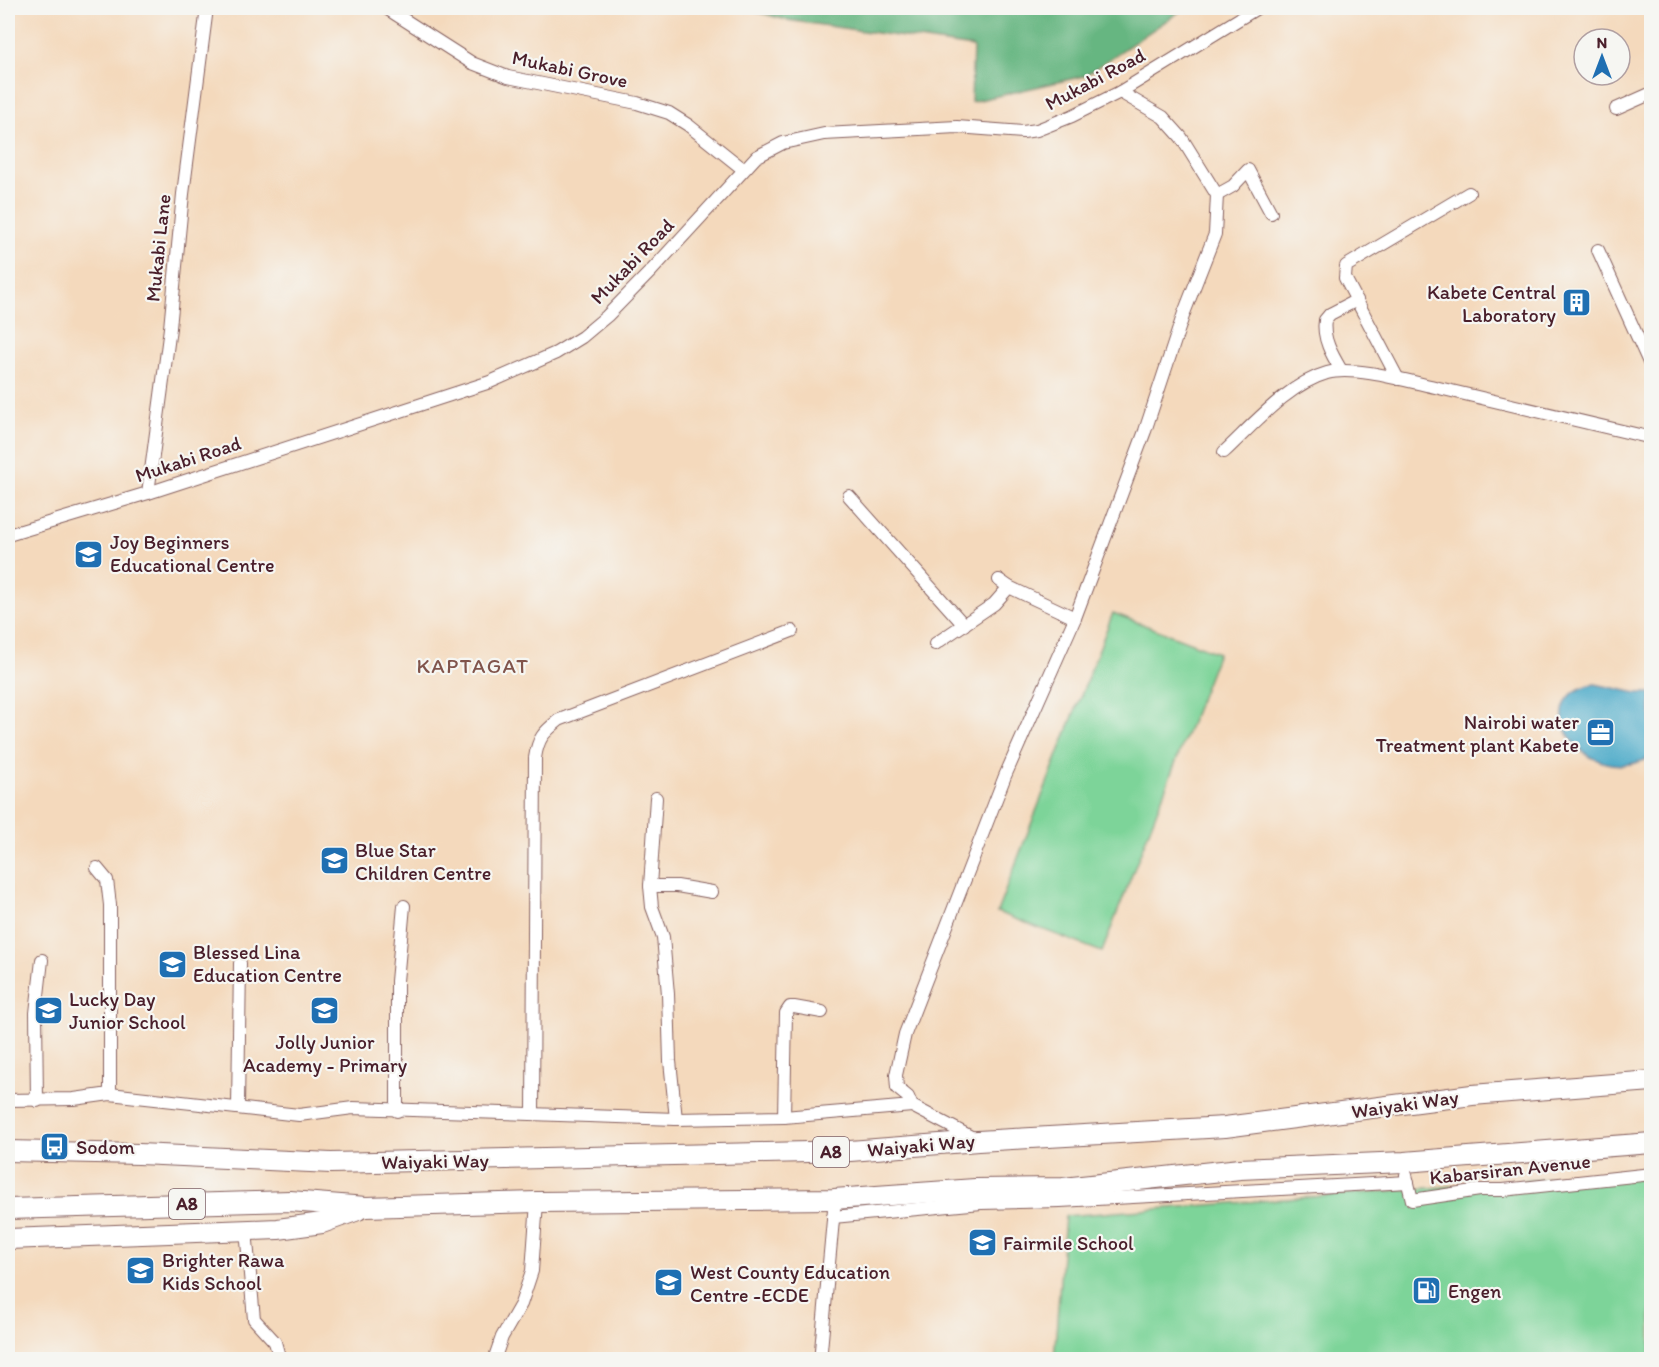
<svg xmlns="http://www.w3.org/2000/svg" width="1659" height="1367" viewBox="0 0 1659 1367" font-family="Itim,sans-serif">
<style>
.green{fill:#7dd499;stroke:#647a62;stroke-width:1.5}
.forest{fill:#66b681;stroke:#586a56;stroke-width:1.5}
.water{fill:#49a9c8;stroke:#4a647a;stroke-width:1.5}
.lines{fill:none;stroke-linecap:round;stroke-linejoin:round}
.minor-casing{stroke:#86605e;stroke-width:14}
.trunk-casing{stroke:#86605e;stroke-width:22}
.minor{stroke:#fff;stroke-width:12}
.trunk{stroke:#fff;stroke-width:20}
.labels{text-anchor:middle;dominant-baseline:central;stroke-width:4.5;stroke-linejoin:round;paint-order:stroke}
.shield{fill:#f6f6f2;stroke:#7e6067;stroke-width:1.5}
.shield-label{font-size:18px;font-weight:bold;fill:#4a1f2b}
.street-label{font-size:20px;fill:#4a1f2b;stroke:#f6f6f2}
.poi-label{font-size:20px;fill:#4a1f2b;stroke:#f6f6f2;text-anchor:start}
.neighbourhood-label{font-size:21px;letter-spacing:1.5px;fill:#81544b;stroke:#f6f6f2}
</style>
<rect width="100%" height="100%" fill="#f6f6f2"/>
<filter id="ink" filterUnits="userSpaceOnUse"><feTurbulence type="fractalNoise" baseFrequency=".0167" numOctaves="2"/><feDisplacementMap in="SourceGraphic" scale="12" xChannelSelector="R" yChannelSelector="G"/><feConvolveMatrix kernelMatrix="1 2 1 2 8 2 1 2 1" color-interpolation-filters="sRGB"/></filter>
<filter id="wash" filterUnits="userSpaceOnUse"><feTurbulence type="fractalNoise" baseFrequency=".008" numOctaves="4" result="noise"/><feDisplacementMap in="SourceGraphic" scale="24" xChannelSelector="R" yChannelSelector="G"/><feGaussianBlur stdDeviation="1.35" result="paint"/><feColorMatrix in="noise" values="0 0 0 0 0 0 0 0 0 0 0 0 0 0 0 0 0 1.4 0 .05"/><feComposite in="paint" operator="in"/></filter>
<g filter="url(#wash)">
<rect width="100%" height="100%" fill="#f4d9bc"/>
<!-- green -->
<g class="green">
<polygon points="1113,613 1218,653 1102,952 997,912"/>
<polygon points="1651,1171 1651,1359 1054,1360 1065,1216"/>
</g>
<!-- forest -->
<polygon class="forest" points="742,8 1185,8 1084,76 971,102 973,47 787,20"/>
<!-- water -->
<path class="water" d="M1595 684 1637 693H1651V757C1583 792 1524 697 1595 684Z"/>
</g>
<g filter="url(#ink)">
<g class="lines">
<defs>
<g id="minor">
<polyline points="386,8 472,63 508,77 637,103 669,113 688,125 743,169"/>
<polyline points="1616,109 1652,93"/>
<polyline points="1217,195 1233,186 1248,170 1271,213"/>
<polyline points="1598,250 1652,369"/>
<path d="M1341 370C1332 355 1322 338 1325 320L1330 314 1357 300"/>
<polyline points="1398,379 1345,278 1346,266 1469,193"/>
<path d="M1224 452C1253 425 1288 384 1327 373 1354 365 1411 382 1439 388 1510 404 1581 421 1652 438"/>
<polyline points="148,493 170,328 183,194 207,8"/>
<polyline points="849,496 964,625"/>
<polyline points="8,535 148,493 490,382 556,353 582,337 607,316 652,270 756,157 783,143 824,134 957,127 1023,132 1037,130 1072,116 1120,92 1257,8"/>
<polyline points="999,580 1009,587 1075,618"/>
<polyline points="935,644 994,604 1009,587"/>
<polyline points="97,868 107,880 110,905 110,1094"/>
<polyline points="650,886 656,798"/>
<polyline points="8,1100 74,1099 110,1094 299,1115 353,1108 676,1119 784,1117 912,1106"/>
<polyline points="37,1101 36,1013 42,960"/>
<polyline points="238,1108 240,963"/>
<polyline points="397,1111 397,981 404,906"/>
<path d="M533 1114 535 758C538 738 543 733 559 720L792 631"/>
<polyline points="784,1117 786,1013 790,1007 794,1007 822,1012"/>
<polyline points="676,1119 670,1061 668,994 663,937 652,907 650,886 677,886 712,892"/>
<polyline points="975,1139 912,1106 908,1097 897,1088 896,1075 905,1034 1005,776 1075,618 1145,431 1184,313 1215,234 1217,195 1181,137 1163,117 1120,92"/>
<polyline points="1406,1175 1412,1200 1480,1190 1503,1190 1652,1174"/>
<polyline points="833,1217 981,1203 1060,1201 1408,1182"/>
<polyline points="246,1230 254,1319 275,1342 280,1360"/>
<polyline points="494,1360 502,1337 521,1304 532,1271 537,1202"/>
<polyline points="822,1360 821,1350 834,1209"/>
</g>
<g id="trunk">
<polyline points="8,1151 139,1154 331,1163 850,1151 978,1141 1225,1127 1472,1095 1652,1081"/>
<polyline points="8,1209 290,1201 366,1207 537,1202 834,1199 975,1189 1063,1188 1240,1169 1404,1162 1652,1143"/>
<polyline points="8,1239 278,1229 322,1223 358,1210"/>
</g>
</defs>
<!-- minor casing -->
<use href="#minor" class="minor-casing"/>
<!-- trunk casing -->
<use href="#trunk" class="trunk-casing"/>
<!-- minor -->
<use href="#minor" class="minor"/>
<!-- trunk -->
<use href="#trunk" class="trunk"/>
</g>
</g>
<!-- icons -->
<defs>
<symbol id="building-square" viewBox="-11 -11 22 22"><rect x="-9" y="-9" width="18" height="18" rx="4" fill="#1f6fb2" stroke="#f6f6f2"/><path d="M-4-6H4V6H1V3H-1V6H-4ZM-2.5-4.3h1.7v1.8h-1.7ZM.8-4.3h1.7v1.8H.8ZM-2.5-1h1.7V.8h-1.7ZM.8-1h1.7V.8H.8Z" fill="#fff"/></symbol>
<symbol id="school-square" viewBox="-11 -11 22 22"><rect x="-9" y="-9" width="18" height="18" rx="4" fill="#1f6fb2" stroke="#f6f6f2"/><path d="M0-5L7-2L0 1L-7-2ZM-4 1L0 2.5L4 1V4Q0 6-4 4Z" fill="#fff"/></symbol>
<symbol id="office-square" viewBox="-11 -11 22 22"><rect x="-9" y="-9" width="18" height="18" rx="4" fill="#1f6fb2" stroke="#f6f6f2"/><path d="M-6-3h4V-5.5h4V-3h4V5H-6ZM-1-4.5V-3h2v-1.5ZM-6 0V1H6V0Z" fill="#fff"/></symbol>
<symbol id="bus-square" viewBox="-11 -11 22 22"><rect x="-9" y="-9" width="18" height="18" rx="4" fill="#1f6fb2" stroke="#f6f6f2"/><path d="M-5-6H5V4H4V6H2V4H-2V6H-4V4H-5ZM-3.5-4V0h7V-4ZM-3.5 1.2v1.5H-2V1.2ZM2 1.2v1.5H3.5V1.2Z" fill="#fff"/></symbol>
<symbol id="fuel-square" viewBox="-11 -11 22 22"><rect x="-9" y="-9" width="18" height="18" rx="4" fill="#1f6fb2" stroke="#f6f6f2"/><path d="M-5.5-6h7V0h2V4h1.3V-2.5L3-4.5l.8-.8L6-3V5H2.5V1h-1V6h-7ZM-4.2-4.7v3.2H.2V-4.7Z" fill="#fff"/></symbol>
</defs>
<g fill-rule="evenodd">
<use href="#building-square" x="1560" y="286" width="33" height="33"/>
<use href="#school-square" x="72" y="538" width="33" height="33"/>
<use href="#office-square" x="1584" y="716" width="33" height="33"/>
<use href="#school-square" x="318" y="844" width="33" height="33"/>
<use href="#school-square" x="156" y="948" width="33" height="33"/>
<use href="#school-square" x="32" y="994" width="33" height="33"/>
<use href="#school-square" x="308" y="994" width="33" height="33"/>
<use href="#bus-square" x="38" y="1130" width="33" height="33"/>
<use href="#school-square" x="966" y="1226" width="33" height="33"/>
<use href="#school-square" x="124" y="1254" width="33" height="33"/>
<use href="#school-square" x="652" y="1266" width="33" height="33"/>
<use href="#fuel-square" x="1410" y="1274" width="33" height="33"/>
</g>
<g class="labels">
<!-- shield labels -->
<g class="shield">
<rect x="813" y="1137" width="36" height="30" rx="4.5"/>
<rect x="169" y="1189" width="36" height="30" rx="4.5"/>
</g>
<g class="shield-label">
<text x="831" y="1152">A8</text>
<text x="187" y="1204">A8</text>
</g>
<!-- street labels -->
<g class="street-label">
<text transform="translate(570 69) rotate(12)">Mukabi Grove</text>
<text transform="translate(1095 79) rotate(-28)">Mukabi Road</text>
<text transform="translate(158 248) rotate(-84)">Mukabi Lane</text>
<text transform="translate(632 261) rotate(-46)">Mukabi Road</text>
<text transform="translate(188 459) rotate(-18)">Mukabi Road</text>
<text transform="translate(1405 1104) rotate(-8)">Waiyaki Way</text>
<text transform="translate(921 1145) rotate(-5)">Waiyaki Way</text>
<text transform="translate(435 1161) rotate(-1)">Waiyaki Way</text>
<text transform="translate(1510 1169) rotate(-6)">Kabarsiran Avenue</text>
</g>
<!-- poi labels -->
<g class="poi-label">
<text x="1556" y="292" text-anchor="end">Kabete Central<tspan x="1556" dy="23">Laboratory</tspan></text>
<text x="110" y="542">Joy Beginners<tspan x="110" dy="23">Educational Centre</tspan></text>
<text x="1579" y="722" text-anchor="end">Nairobi water<tspan x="1579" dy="23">Treatment plant Kabete</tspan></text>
<text x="355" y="850">Blue Star<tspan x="355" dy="23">Children Centre</tspan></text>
<text x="193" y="952">Blessed Lina<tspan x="193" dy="23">Education Centre</tspan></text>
<text x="69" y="999">Lucky Day<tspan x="69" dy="23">Junior School</tspan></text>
<text x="325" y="1042" text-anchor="middle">Jolly Junior<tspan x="325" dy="23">Academy - Primary</tspan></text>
<text x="76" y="1147">Sodom</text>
<text x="1003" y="1243">Fairmile School</text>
<text x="162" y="1260">Brighter Rawa<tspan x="162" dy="23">Kids School</tspan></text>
<text x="690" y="1272">West County Education<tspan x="690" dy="23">Centre -ECDE</tspan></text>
<text x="1448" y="1291">Engen</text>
</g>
<!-- neighbourhood labels -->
<g class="neighbourhood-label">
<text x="473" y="665">KAPTAGAT</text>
</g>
</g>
<!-- margin -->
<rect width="1659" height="1367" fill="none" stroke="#f6f6f2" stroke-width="30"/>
<!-- north arrow -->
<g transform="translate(1602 57)"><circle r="28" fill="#f6f6f2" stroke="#b1a0a2" stroke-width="1.5"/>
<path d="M0-4.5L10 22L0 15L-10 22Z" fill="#1f6fb2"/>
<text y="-9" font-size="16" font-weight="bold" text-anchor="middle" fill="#4a1f2b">N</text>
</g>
</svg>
